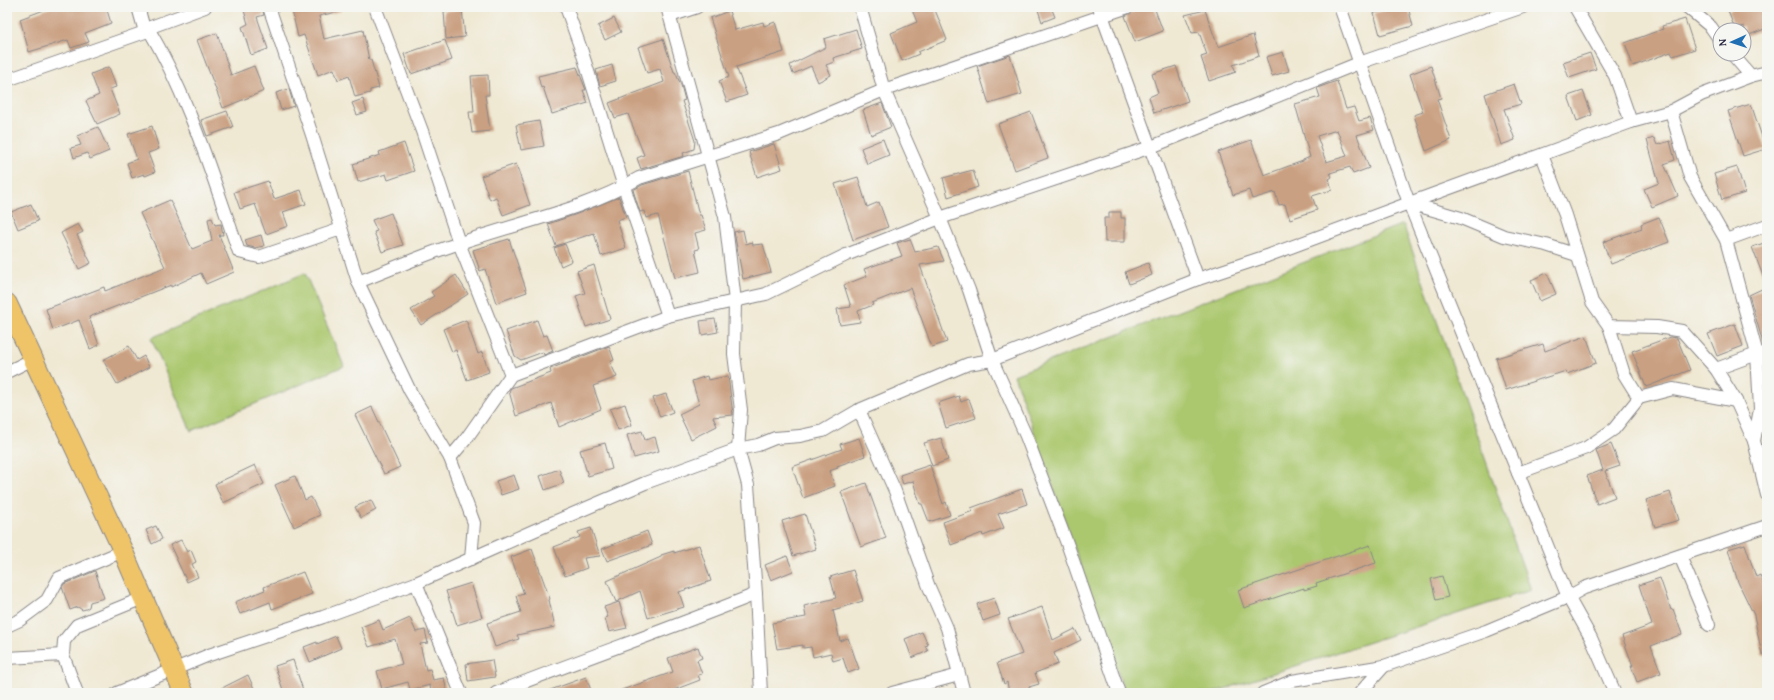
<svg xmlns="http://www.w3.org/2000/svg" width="1774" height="700" viewBox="0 0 1774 700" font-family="'Gentium Book Plus',serif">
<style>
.green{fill:#abc86e;stroke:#667554}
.building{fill:#caa082;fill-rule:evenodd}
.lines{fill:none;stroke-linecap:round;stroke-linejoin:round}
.minor-casing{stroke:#888586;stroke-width:14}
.primary-casing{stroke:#888586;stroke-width:21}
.minor{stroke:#fff;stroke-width:12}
.primary{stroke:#efc469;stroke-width:19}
</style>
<rect width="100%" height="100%" fill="#f6f6f2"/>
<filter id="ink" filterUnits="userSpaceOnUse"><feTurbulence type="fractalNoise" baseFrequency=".025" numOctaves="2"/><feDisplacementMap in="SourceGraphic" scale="8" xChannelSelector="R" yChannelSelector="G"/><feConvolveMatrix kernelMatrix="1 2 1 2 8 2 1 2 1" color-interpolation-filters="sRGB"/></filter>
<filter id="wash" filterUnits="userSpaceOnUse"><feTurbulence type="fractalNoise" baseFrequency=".012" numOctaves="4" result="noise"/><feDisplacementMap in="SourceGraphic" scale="16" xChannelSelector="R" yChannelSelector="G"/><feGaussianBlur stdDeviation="0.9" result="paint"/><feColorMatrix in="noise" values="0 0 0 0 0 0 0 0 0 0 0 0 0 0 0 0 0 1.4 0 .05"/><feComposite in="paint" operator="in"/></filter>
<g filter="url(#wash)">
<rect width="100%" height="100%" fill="#efe8d2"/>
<!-- green -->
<g class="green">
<polygon points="1403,224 1531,590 1212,693 1125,693 1014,375"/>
<polygon points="305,273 344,366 191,431 151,338"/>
</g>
<g id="blocks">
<!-- building -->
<g class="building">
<polygon points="52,7 106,7 111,23 85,33 89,42 71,48 68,40 29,52 20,19"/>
<polygon points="243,7 262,7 264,15 257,17 268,49 251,55 242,27 248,24"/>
<polygon points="309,7 340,7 341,11 319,16 324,39 363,30 369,60 371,60 379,88 370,90 370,93 355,97 349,76 338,80 334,69 318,75 304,35 298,37 292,11"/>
<polygon points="911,7 931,7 932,11 935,10 947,40 918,52 919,54 902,61 891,33 917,22"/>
<polygon points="1037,7 1051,7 1055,17 1042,22"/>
<polygon points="1135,7 1154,7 1163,31 1135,42 1125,16 1133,12"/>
<polygon points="1399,7 1408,7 1413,26 1380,35 1374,13"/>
<polygon points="1731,7 1762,7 1767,20 1767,28 1744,37 1744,26 1735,29 1728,11 1732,9"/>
<polygon points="462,9 465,37 446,39 444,11"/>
<polygon points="1205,10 1218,47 1253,35 1259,56 1233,65 1236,72 1209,81 1201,57 1207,55 1199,32 1192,33 1185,15"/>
<polygon points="729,11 735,30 763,22 764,26 775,22 784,52 736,67 747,95 727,102 719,81 729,77 710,18"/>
<polygon points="614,18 621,32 605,40 598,26"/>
<polygon points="1685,19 1695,49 1673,56 1671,52 1633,66 1625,43 1663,29 1662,26"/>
<polygon points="856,29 862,49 833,58 834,62 826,65 831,75 818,82 811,66 793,74 790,65 826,47 824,39"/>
<polygon points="217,33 231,75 254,66 264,91 223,108 197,40"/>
<polygon points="663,39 674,72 675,72 681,85 685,100 682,101 695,141 694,149 683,153 684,156 641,169 637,158 644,155 628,114 615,118 609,103 664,82 660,69 647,73 638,47"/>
<polygon points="445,40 452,60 411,74 404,54"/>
<polygon points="1283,52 1289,71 1272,76 1266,57"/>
<polygon points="1590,53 1596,69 1569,78 1563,62"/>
<polygon points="1010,55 1022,94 989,104 977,66"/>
<polygon points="612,65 616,81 600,86 596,70"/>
<polygon points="1176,66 1188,101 1154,113 1149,97 1158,93 1152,74"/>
<polygon points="1431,66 1441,98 1437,99 1451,140 1426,151 1414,115 1423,112 1410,74"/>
<polygon points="109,67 116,87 110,89 120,114 97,124 86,101 99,95 91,74"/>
<polygon points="577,67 586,90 583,90 588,103 552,114 543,87 541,88 538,76"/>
<polygon points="488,75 489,95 485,95 490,131 472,133 469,112 474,112 471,76"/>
<path d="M1337 81 1346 109 1354 107 1359 121 1370 118 1374 130 1357 135 1369 168 1353 174 1350 167 1330 173 1332 177 1329 179 1332 190 1312 196 1317 210 1290 219 1285 204 1279 205 1275 192 1252 199 1249 190 1233 195 1218 152 1251 140 1264 175 1303 161V160L1310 157 1295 104 1320 97 1317 88ZM1337 130 1347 156 1326 162 1317 136Z"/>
<polygon points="1514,84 1521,104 1504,109 1515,140 1501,145 1485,94"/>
<polygon points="289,89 294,106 281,110 276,93"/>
<polygon points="1583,91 1592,115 1577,121 1568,96"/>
<polygon points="363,99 367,112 357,115 352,103"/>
<polygon points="882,103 891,127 871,135 863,110"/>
<polygon points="1751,104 1766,149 1743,156 1728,111"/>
<polygon points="227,111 233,127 207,136 201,120"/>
<polygon points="1031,112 1048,158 1015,170 998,124"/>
<polygon points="539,121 544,146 521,150 516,125"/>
<polygon points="152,126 159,149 148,153 155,172 145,176 144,174 132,178 127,163 137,159 128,134"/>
<polygon points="98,127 109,151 90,159 87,153 74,158 71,148 81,145 77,136"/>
<polygon points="1654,138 1657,145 1670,141 1675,160 1664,164 1678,196 1652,207 1644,189 1659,183 1647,140"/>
<polygon points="883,139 889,155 867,164 861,148"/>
<polygon points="404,143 414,171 388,180 386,174 358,182 353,164 380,155 379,152"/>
<polygon points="774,144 782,169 757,177 749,152"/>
<polygon points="516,164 530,205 503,215 496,197 490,200 481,176"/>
<polygon points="1737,167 1745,193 1722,200 1714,174"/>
<polygon points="973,170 978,187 948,197 943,178"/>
<polygon points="688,171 699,215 701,215 706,230 695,233 699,249 695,250 700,272 675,278 658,215 646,218 644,211 640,212 633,190 642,185"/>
<polygon points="858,177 867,207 879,202 888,227 853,240 835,184"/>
<polygon points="268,181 274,199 301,190 306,204 283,212 288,226 266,234 255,204 240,209 234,192"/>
<polygon points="619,197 626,217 617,220 626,248 601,256 594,233 556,246 548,224 577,214"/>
<polygon points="170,200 192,249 212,241 208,219 212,218 215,225 221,224 223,235 219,235 234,272 206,284 201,273 171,287 171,285 89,317 99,345 90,349 79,320 53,330 46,309 104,287 105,291 165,267 140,213"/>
<polygon points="31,204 38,221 18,229 11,212"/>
<polygon points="1109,212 1121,212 1121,218 1125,218 1125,242 1105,242 1104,218 1109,218"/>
<polygon points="391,213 403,245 382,252 374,232 377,231 372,220"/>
<polygon points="1659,217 1669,242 1611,264 1603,242 1642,228 1641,224"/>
<polygon points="78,224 83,232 77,235 91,263 79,269 61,233"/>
<polygon points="743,230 746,244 752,242 753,245 763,244 771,272 743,279 734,232"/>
<polygon points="261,235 264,246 255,248 247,246 245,240"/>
<polygon points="509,239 527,292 496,303 485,269 480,271 473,250"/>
<polygon points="910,239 915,252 938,247 944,261 920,265 947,342 932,347 910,288 872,303 873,305 858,311 860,322 840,325 837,309 851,307 844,285 867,276 864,269 902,256 897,243"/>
<polygon points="1767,242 1767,284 1766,284 1752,247"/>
<polygon points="565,244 572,261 561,266 554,248"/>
<polygon points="1148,263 1152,275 1129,284 1125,272"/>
<polygon points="594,265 610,319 586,327 576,296 585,293 577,271"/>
<polygon points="1547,273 1556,294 1540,301 1531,280"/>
<polygon points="456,275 468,294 421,325 411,310 434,296 431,292"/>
<polygon points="1764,288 1767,295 1767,346 1764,346 1749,295"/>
<polygon points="715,319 718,332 702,335 700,321"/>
<polygon points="466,320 478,354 482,352 489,372 467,380 456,350 452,352 443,329"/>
<polygon points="537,320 543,336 547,335 553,351 544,355 543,352 521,360 515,356 506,331"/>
<polygon points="1735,324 1743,346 1717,356 1708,334"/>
<polygon points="1586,336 1596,363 1567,374 1566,371 1506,390 1496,358 1543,344 1545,351"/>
<polygon points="1670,337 1677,338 1690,370 1646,387 1632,351"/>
<polygon points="129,346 137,360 144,356 149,367 117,384 103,360"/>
<polygon points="609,346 614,360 610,362 617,377 593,386 601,409 559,427 551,403 516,416 509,391 511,388 551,373 550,369"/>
<polygon points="707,376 708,380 728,376 733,415 713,417 717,426 691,439 679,414 699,404 692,381"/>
<polygon points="666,394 673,412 660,417 653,398"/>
<polygon points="959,396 961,402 969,399 976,418 946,428 938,403"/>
<polygon points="625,404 632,425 618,430 610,409"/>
<polygon points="372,407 400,467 384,474 355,415"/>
<polygon points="642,431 645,440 655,437 659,451 634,458 627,435"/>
<polygon points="859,438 865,456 837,466 838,468 829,471 835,486 803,498 792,467 842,449 840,444"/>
<polygon points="941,438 948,460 932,466 924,443"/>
<polygon points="605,443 612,469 588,476 580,450"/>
<polygon points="1611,444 1620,466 1605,471 1615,497 1597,504 1587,476 1603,470 1596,450"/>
<polygon points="255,465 264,484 223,503 215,484"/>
<polygon points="930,465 943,504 946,502 950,515 929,522 922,504 920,504 913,481 903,484 900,475"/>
<polygon points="559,469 564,483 545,490 540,476"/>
<polygon points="514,475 519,489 501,495 496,481"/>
<polygon points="295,476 305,500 311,497 320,515 294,527 275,485"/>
<polygon points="866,483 886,538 861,547 841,492"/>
<polygon points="1022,489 1027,504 998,514 1004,528 983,536 982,533 951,545 943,522 973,511 971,508"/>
<polygon points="1670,492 1679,520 1655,527 1646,500"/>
<polygon points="371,500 376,510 361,518 355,507"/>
<polygon points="805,514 816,549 793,556 782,521"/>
<polygon points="156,526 162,539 152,544 146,530"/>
<polygon points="591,528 600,556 584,558 587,568 565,576 554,547 580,537 578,532"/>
<polygon points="647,531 652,545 607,561 602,549"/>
<polygon points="181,540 187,552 191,550 196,562 192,564 198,577 187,582 170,545"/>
<polygon points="1745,544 1756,577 1760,575 1767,591 1767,655 1762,655 1754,615 1738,582 1728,549"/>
<polygon points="699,545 711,581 679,592 684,607 648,618 640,591 616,602 607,581 661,557 661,555 674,551 674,553"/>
<polygon points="1370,545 1376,563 1316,583 1317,586 1304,590 1304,588 1244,608 1238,590"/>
<polygon points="532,549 550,599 549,600 555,627 517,635 519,639 495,647 487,623 521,612 516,596 524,594 511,557"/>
<polygon points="787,556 793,571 771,580 765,565"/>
<polygon points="853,570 863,601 833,610 840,641 848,638 859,669 848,673 843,658 833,661 831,653 813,657 811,647 803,648 803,645 777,649 772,623 806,617 804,606 836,598 830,577"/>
<polygon points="95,571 104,598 90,602 89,607 86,609 82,610 78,607 70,610 62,587 64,584"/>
<polygon points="303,572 312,594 272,609 270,602 240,614 235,602 265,590 264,587"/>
<polygon points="1442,576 1448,597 1436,600 1431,579"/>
<polygon points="1660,578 1671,610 1673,609 1682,634 1651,646 1661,673 1637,682 1631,666 1633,666 1622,636 1652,625 1639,585"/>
<polygon points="471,583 482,617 457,625 446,591"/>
<polygon points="994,598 1000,615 983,621 977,604"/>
<polygon points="619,602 627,628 609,632 605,618 608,617 604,607"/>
<polygon points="1042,607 1053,640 1075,629 1081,640 1054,653 1058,664 1035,673 1039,684 1029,687 1031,693 1009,693 1007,682 1004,684 997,663 1022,654 1008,619"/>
<polygon points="410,618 416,632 425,630 428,643 420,644 426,670 430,669 433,680 444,678 447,693 431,693 430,685 410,690 408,682 382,689 377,671 402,664 395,639 369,647 361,627 379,620 383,630"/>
<polygon points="922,632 928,645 925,646 928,651 912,658 905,639"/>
<polygon points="336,636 341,648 310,662 304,647 317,642 317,644"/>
<polygon points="698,647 702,658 697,660 702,674 698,675 700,680 666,693 620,693 619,691 673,672 668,658"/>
<polygon points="293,660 304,693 284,693 275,666"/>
<polygon points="492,660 495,677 468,681 466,664"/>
<polygon points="248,675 256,693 212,693"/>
<polygon points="586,677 592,693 545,693 545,692"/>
</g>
</g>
</g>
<g filter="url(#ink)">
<use href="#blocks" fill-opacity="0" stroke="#888586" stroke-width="1"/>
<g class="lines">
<defs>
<g id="minor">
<polyline points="138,7 145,32"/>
<polyline points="269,7 312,135 358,282 410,391 450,458 474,523 471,559"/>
<polyline points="375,7 422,131 459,243 511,375"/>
<polyline points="566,7 582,52 624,187 668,316"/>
<polyline points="667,7 725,217 735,301 734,354 741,410 738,449 748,485 756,594 761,693"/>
<polyline points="860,7 884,90 940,218 969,290 992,360 1026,436 1068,546 1119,693"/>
<polyline points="1099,7 1198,279"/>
<polyline points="1340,7 1409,203 1568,597 1584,588 1767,526"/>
<polyline points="1575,7 1615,76 1631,122"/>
<polyline points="1687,7 1711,27 1720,40"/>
<polyline points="670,16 697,7"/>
<path d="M148 28C189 97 212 176 239 252L259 257 341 229"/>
<polyline points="1732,54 1751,76"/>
<polyline points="7,80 145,32 148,28 205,7"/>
<polyline points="1671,111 1690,177 1726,240 1757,354 1760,409 1754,441 1767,495"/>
<polyline points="1542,155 1565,215 1592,302 1609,326 1657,327 1682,331 1716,369 1736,401 1754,441"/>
<polyline points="1409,203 1461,218 1504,236 1546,245 1577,255"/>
<polyline points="1726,240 1767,225"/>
<path d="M358 282C392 269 425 254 460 243 520 222 585 210 639 178L779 134 884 90 1128 7"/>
<polyline points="1609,326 1624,374 1639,398"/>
<polyline points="1716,369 1757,354 1767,353"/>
<polyline points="7,372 33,359"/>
<polyline points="859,410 895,491 929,587 947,628 964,693"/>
<polyline points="450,458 466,439 511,375 668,316 766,294 846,255 940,218 1151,147 1359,63 1523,7"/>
<polyline points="1518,473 1586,448 1614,429 1639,398 1673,389 1736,401"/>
<polyline points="1680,556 1709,625"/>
<polyline points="416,583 461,693"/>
<polyline points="7,626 20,620 47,600 59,578 123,551"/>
<polyline points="63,655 64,641 77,625 143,598"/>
<polyline points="7,658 63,655 77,693"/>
<polyline points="117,693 209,655 323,617 416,583 533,531 645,483 738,449 758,445 775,438 800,436 823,431 859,410 968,364 992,360 1198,279 1267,256 1409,203 1631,122 1671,111 1701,95 1751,76 1767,72"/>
<path d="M496 693C582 659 670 629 756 594"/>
<polyline points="892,693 959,675"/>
<polyline points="1263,693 1292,681 1384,666 1486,631 1568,597 1591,638 1615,693"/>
<polyline points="1360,693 1384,666"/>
</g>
<polyline id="primary" points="7,303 123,551 184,693"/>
</defs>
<!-- minor casing -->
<use href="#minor" class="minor-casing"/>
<!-- primary casing -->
<use href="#primary" class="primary-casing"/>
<!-- minor -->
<use href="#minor" class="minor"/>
<!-- primary -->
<use href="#primary" class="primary"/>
</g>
</g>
<!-- margin -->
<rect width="1774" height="700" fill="none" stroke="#f6f6f2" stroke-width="24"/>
<!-- north arrow -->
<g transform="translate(1732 42) rotate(267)"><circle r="19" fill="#f6f6f2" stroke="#a1a1a9"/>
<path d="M0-3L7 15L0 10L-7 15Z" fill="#1f6fb2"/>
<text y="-6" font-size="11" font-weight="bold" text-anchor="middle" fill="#22223b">N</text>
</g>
</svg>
